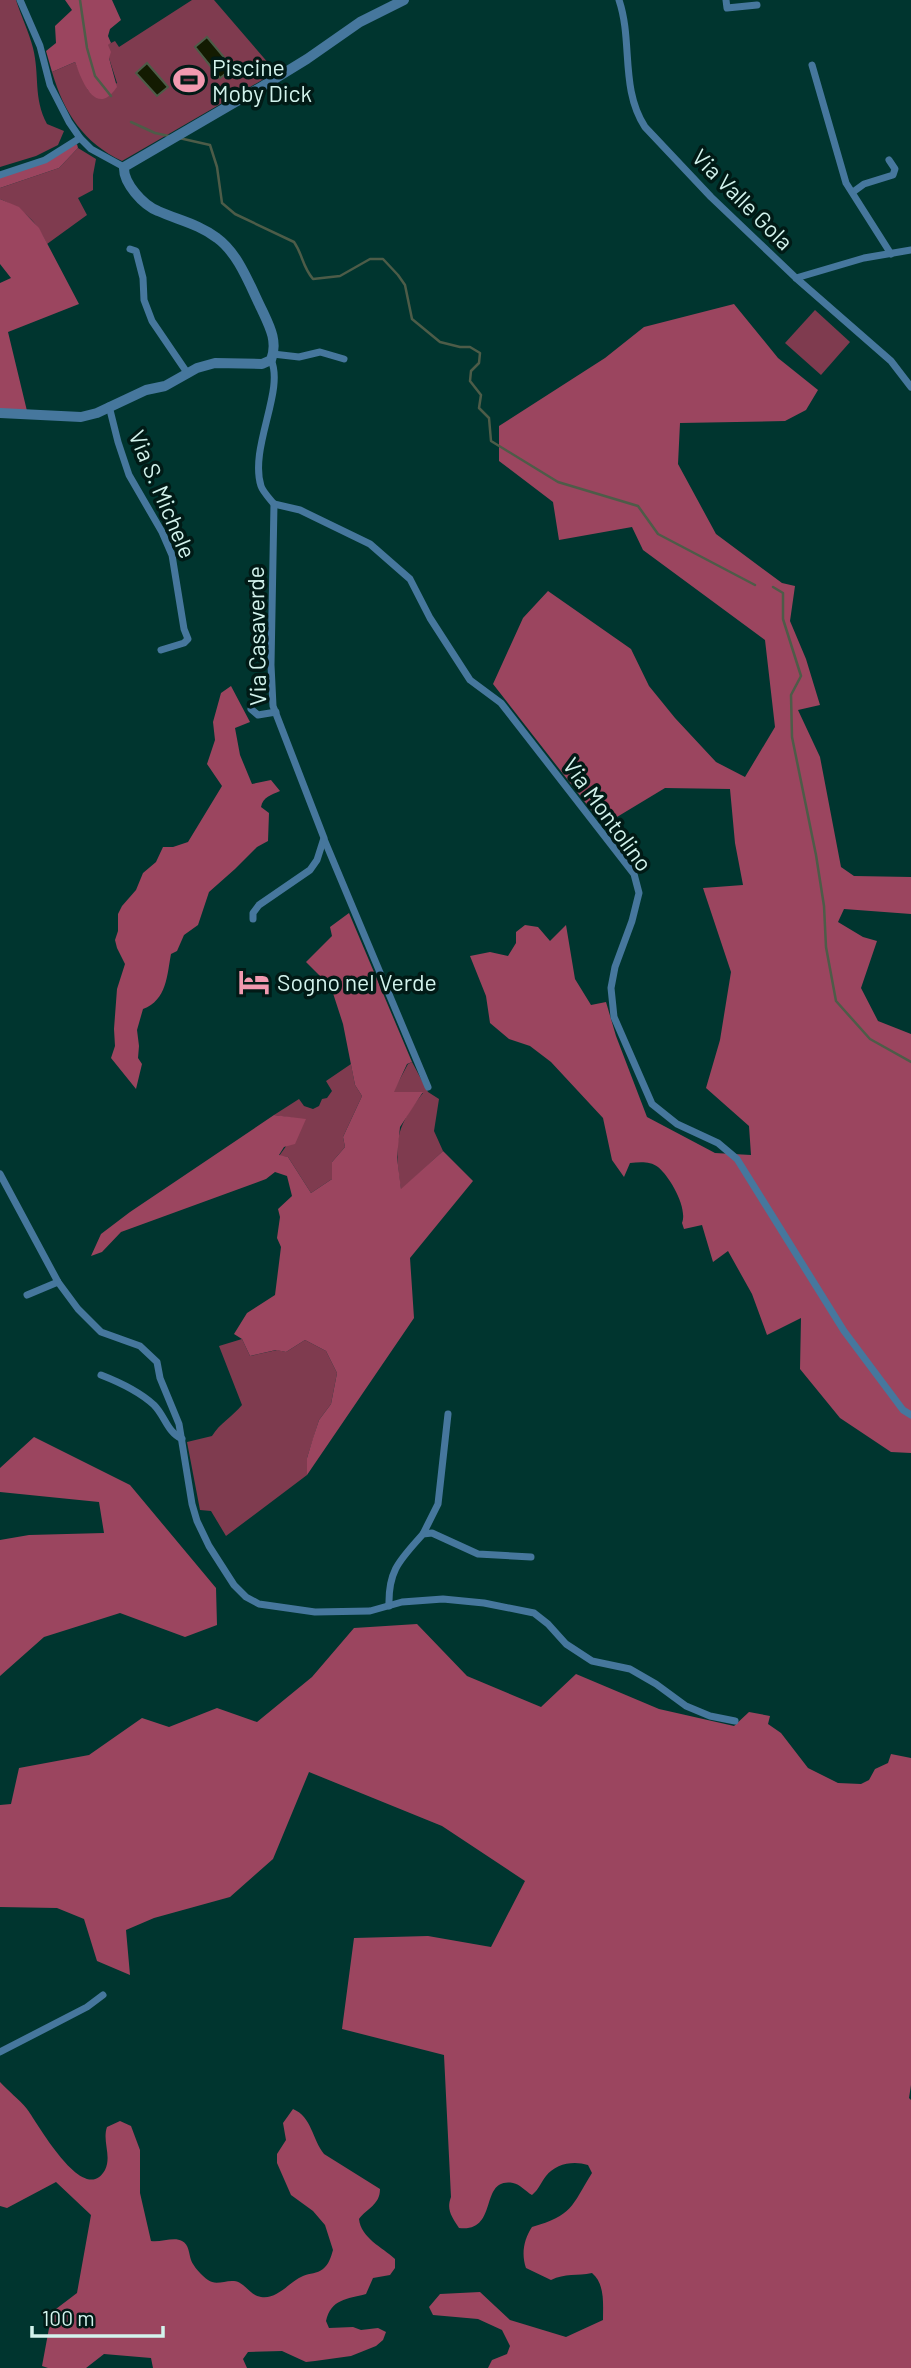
<svg xmlns="http://www.w3.org/2000/svg" width="911" height="2368" viewBox="0 0 911 2368" font-family="Barlow,sans-serif">
<style>
.green{fill:#7f3b4f}
.forest{fill:#9b455f}
.water{fill:#131b01;stroke:#4d5c48;stroke-width:2}
.lines{fill:none;stroke-linecap:round;stroke-linejoin:round}
.stream{stroke:#4d5c48;stroke-width:2.5}
.minor{stroke:#46779d;stroke-width:7}
.tertiary{stroke:#46779d;stroke-width:10}
.labels{text-anchor:middle;dominant-baseline:central;stroke-width:7;stroke-linejoin:round;paint-order:stroke}
.poi-label{font-size:23px;fill:#d3f3ed;stroke:#011a16;text-anchor:start}
.street-label{font-size:23px;fill:#d3f3ed;stroke:#011a16}
</style>
<rect width="100%" height="100%" fill="#00352f"/>
<!-- green -->
<g class="green">
<path d="M0 0H16C21 16 29 32 33 48 40 77 33 97 47 124L64 131 58 145 36 156 0 167Z"/>
<path d="M192 0H214L276 72 122 161C84 143 64 113 52 72L75 62 88 90 96 97 117 83 109 58 107 45 115 41 119 47Z"/>
<path d="M78 148 96 159 93 175V190L78 198 87 215 47 244C36 220 24 210 0 199V188L59 168Z"/>
<polygon points="815,310 850,342 821,375 785,343"/>
<path d="M412 1062 428 1092 439 1099 434 1131 443 1151 401 1190C395 1144 393 1130 423 1093L393 1092 408 1064Z"/>
<polygon points="351,1064 355,1085 362,1096 343,1137 345,1147 332,1162 332,1179 311,1193 288,1157 279,1156 305,1120 274,1115 299,1099 304,1106 313,1109 319,1106 322,1099 327,1098 332,1091 326,1081"/>
<path d="M242 1339 250 1356 277 1350 286 1352 305 1340 326 1351 337 1373 331 1404 319 1420 307 1458V1475L226 1536 211 1511 200 1510 187 1442 212 1436C220 1423 232 1417 242 1405L219 1346Z"/>
</g>
<!-- forest -->
<g class="forest">
<path d="M65 0H112L121 20 110 29 108 36 111 43 108 45 111 52 109 58 117 87C114 91 109 98 103 99 88 101 79 72 75 62L52 72 46 51 56 43 55 26 72 10Z"/>
<polygon points="77,144 78,148 59,168 0,188 0,178"/>
<polygon points="0,199 19,207 39,228 79,304 8,332 27,411 0,410 0,283 11,278 0,264"/>
<path d="M734 304 778 358 818 390 806 410 785 421 680 423 678 464 716 534 782 583 795 586 790 621 806 659 820 705 798 710 820 757 841 867 854 876 911 877V914L844 909 838 922 863 937 877 941 861 988 878 1021 911 1034V1453L891 1452 840 1418 800 1369 801 1318 767 1335 752 1294 728 1251 713 1262 702 1225 684 1229 682 1223C688 1208 670 1177 658 1167 650 1161 640 1162 630 1163L624 1177 612 1160 603 1118 551 1062 530 1046 509 1039 490 1023 486 996 470 956 490 952 508 956 516 943V932L525 925 538 927 550 941 566 925 575 979 591 1005 606 1002 616 1036 647 1117 715 1153 751 1155 749 1126 706 1088 720 1040 731 972 703 888 743 885 735 843 730 789 665 788 607 823 599 820 493 684 523 618 548 591 631 649 649 686 675 718 716 762 745 777 775 727 765 640 643 550 632 527 559 540 553 502 499 461V426L605 358 644 327Z"/>
<path d="M231 686 250 722 235 728 240 755 252 784 271 780 280 791C271 795 263 797 261 807L269 813 268 841 257 847 235 869 209 892 198 925 184 935 177 951 171 954C167 975 167 1000 143 1009L137 1030 139 1046 138 1058 142 1064 136 1089 111 1058 115 1046 114 1029 117 989 125 964 117 948 115 940 118 931V914L122 906 136 890 143 873 156 862 163 847H173L188 842 222 786 207 764 215 740 213 722 221 693Z"/>
<polygon points="349,913 412,1062 407,1064 394,1092 423,1092 400,1127 397,1157 401,1189 443,1151 473,1181 410,1258 414,1318 307,1475 307,1458 313,1438 319,1420 331,1404 337,1373 326,1351 305,1340 286,1352 276,1350 250,1356 242,1339 234,1334 247,1313 275,1295 281,1247 277,1238 280,1217 278,1209 292,1196 287,1176 275,1172 266,1179 121,1232 102,1252 91,1256 101,1234 130,1212 274,1115 306,1119 295,1144 284,1147 279,1155 288,1157 311,1193 332,1179 332,1162 345,1147 343,1137 362,1096 355,1085 343,1024 331,987 306,962 332,936 330,927"/>
<polygon points="34,1437 130,1485 216,1588 217,1625 185,1637 120,1613 44,1637 0,1676 0,1540 29,1535 104,1533 99,1502 0,1492 0,1468"/>
<path d="M417 1624 467 1676 541 1707 576 1674 659 1709 734 1726 749 1712 770 1716 768 1724 781 1733 808 1768 838 1783 861 1784 869 1780 875 1769 888 1763 891 1754 911 1758V2085L909 2098 911 2100V2368H488L492 2360 507 2354 510 2346 502 2330 478 2319 433 2315 429 2307 440 2294 480 2292 510 2320 566 2337 603 2320C603 2303 605 2284 592 2273 577 2276 565 2273 551 2280L526 2268C521 2254 524 2239 532 2227 573 2215 571 2207 592 2173L588 2165C573 2160 555 2164 546 2176 540 2184 539 2189 532 2195 525 2191 520 2184 513 2183 478 2177 500 2233 459 2228 452 2217 446 2210 451 2197L444 2055 342 2029 354 1938 428 1936 491 1947 525 1881 442 1826 309 1772 273 1859 230 1897 154 1918 126 1930 130 1975 97 1961 84 1919 57 1908 0 1907V1805L11 1804 19 1768 89 1755 142 1718 169 1727 217 1708 257 1722 312 1677 354 1628Z"/>
<path d="M0 2082C8 2091 19 2099 27 2109 37 2122 84 2208 105 2170 112 2156 102 2141 107 2127L120 2121 131 2126 140 2150V2193L151 2241C160 2243 174 2236 182 2241 189 2244 189 2254 191 2260 193 2266 202 2276 208 2280 216 2286 225 2280 234 2281 245 2282 249 2295 261 2297 277 2300 289 2282 303 2276 310 2273 317 2274 323 2269 329 2264 331 2257 333 2250L325 2225 313 2211 291 2195 277 2163V2154L286 2140 283 2123 293 2109C312 2117 312 2139 324 2154L380 2189C380 2205 367 2208 359 2219 361 2238 382 2247 395 2259V2268L390 2275 373 2278 366 2294C347 2299 331 2299 326 2321L329 2328 353 2327 361 2330 378 2328 386 2332 383 2340 376 2346 351 2356 315 2361 306 2362 282 2351 248 2352 243 2359 247 2368H153L151 2358 104 2354 86 2368H48L42 2366 52 2312 77 2293 91 2215 56 2182 7 2208 0 2206Z"/>
</g>
<!-- water -->
<g class="water">
<polygon points="207,37 233,68 220,78 195,47"/>
<polygon points="147,63 168,87 157,96 136,73"/>
</g>
<g class="lines">
<!-- stream -->
<g class="stream">
<polyline points="80,0 87,48 95,76 111,96"/>
<polyline points="131,122 155,133 169,136"/>
<path d="M179 138 210 145 217 167 222 203 235 214 294 242C303 255 302 266 313 279L340 276 370 259H383L398 275 405 285 412 319 440 342 460 347H470L480 353 479 363 471 371 470 381 481 395 479 408 489 418 491 441 558 482 638 506 658 534 755 585"/>
<polyline points="773,587 783,593 783,619 801,676 791,695 792,737 816,855 824,906 826,947 836,1001 870,1039 911,1062"/>
</g>
<!-- minor -->
<g class="minor">
<polyline points="20,0 40,46 50,85 69,122 80,138 91,149 124,167"/>
<path d="M619 0C633 41 620 89 645 127L711 197 796 278 891 361 911 387"/>
<polyline points="726,0 727,8 757,5"/>
<polyline points="812,65 846,183 891,254"/>
<polyline points="0,175 45,160 80,138"/>
<polyline points="853,192 864,184 893,175 895,169 889,160"/>
<polyline points="130,249 136,251 143,278 144,300 152,321 188,374"/>
<polyline points="796,278 864,258 911,250"/>
<polyline points="273,354 299,357 320,352 344,359"/>
<polyline points="109,406 118,442 129,475 162,532 172,555 184,629 188,639 184,643 161,650"/>
<polyline points="274,504 300,510 370,544 410,579 430,618 470,680 501,703 634,874 639,893 632,921 615,967 611,988 614,1017 652,1104 677,1124 718,1143 737,1159 844,1331 903,1410 911,1415"/>
<polyline points="251,709 258,715 276,712"/>
<polyline points="324,839 428,1087"/>
<path d="M253 919V913L259 905 310 870 317 860 324 838 273 706 271 665 274 504C270 499 263 492 261 486 249 448 285 390 271 360"/>
<polyline points="0,1174 58,1282 78,1309 101,1332 140,1346 157,1362 160,1378 179,1424 192,1504 197,1521 209,1546 234,1585 246,1597 259,1604 315,1612 370,1611 402,1602 443,1599 484,1603 534,1613 548,1624 566,1644 592,1661 630,1669 656,1684 686,1706 710,1716 735,1721"/>
<polyline points="27,1295 58,1282"/>
<path d="M101 1375C119 1382 140 1392 154 1405 165 1416 167 1432 182 1439"/>
<polyline points="423,1534 438,1504 448,1414"/>
<path d="M389 1606C388 1570 400 1560 423 1534L432 1533 478 1554 531 1557"/>
<polyline points="0,2052 87,2007 103,1995"/>
</g>
<!-- tertiary -->
<path class="tertiary" d="M0 413 81 417 97 413 146 390 165 386 197 368 215 363 262 364 271 360C278 342 270 327 262 310 250 286 239 254 217 238 199 224 178 220 158 211 143 205 123 183 124 167L263 86 307 59 360 22 404 0"/>
</g>
<!-- icons -->
<defs>
<symbol id="stadium-bare" viewBox="-9 -9 18 18"><path d="M0-5a6.5 5 0 1 0 0 10a6.5 5 0 1 0 0-10ZM-3.5-1.8h7v3.6h-7Z" fill="#f19ab0" stroke="#011a16" stroke-width="2.5" paint-order="stroke"/></symbol>
<symbol id="hotel-bare" viewBox="-9 -9 18 18"><path d="M-6-4.5h1.5V1H6V5H4.5V3h-9V5H-6ZM-4 0a1.8 1.8 0 1 1 3.6 0ZM.5 0V-2.5h3Q6-2.5 6 0Z" fill="#f19ab0" stroke="#011a16" stroke-width="2.5" paint-order="stroke"/></symbol>
</defs>
<g fill-rule="evenodd">
<use href="#stadium-bare" x="167" y="58" width="44" height="44"/>
<use href="#hotel-bare" x="232" y="960" width="44" height="44"/>
</g>
<g class="labels">
<!-- poi labels -->
<g class="poi-label">
<text x="212" y="67">Piscine<tspan x="212" dy="26">Moby Dick</tspan></text>
<text x="277" y="982">Sogno nel Verde</text>
</g>
<!-- street labels -->
<g class="street-label">
<text transform="translate(743 199) rotate(45)">Via Valle Gola</text>
<text transform="translate(163 494) rotate(67)">Via S. Michele</text>
<text transform="translate(256 636) rotate(-91)">Via Casaverde</text>
<text transform="translate(608 814) rotate(54)">Via Montolino</text>
</g>
</g>
<!-- scale -->
<path d="M32 2326v10h131v-10" fill="none" stroke="#d3f3ed" stroke-width="3.5"/>
<text x="42" y="2326" font-size="21" fill="#d3f3ed" stroke="#011a16" stroke-width="5" paint-order="stroke">100 m</text>
</svg>
